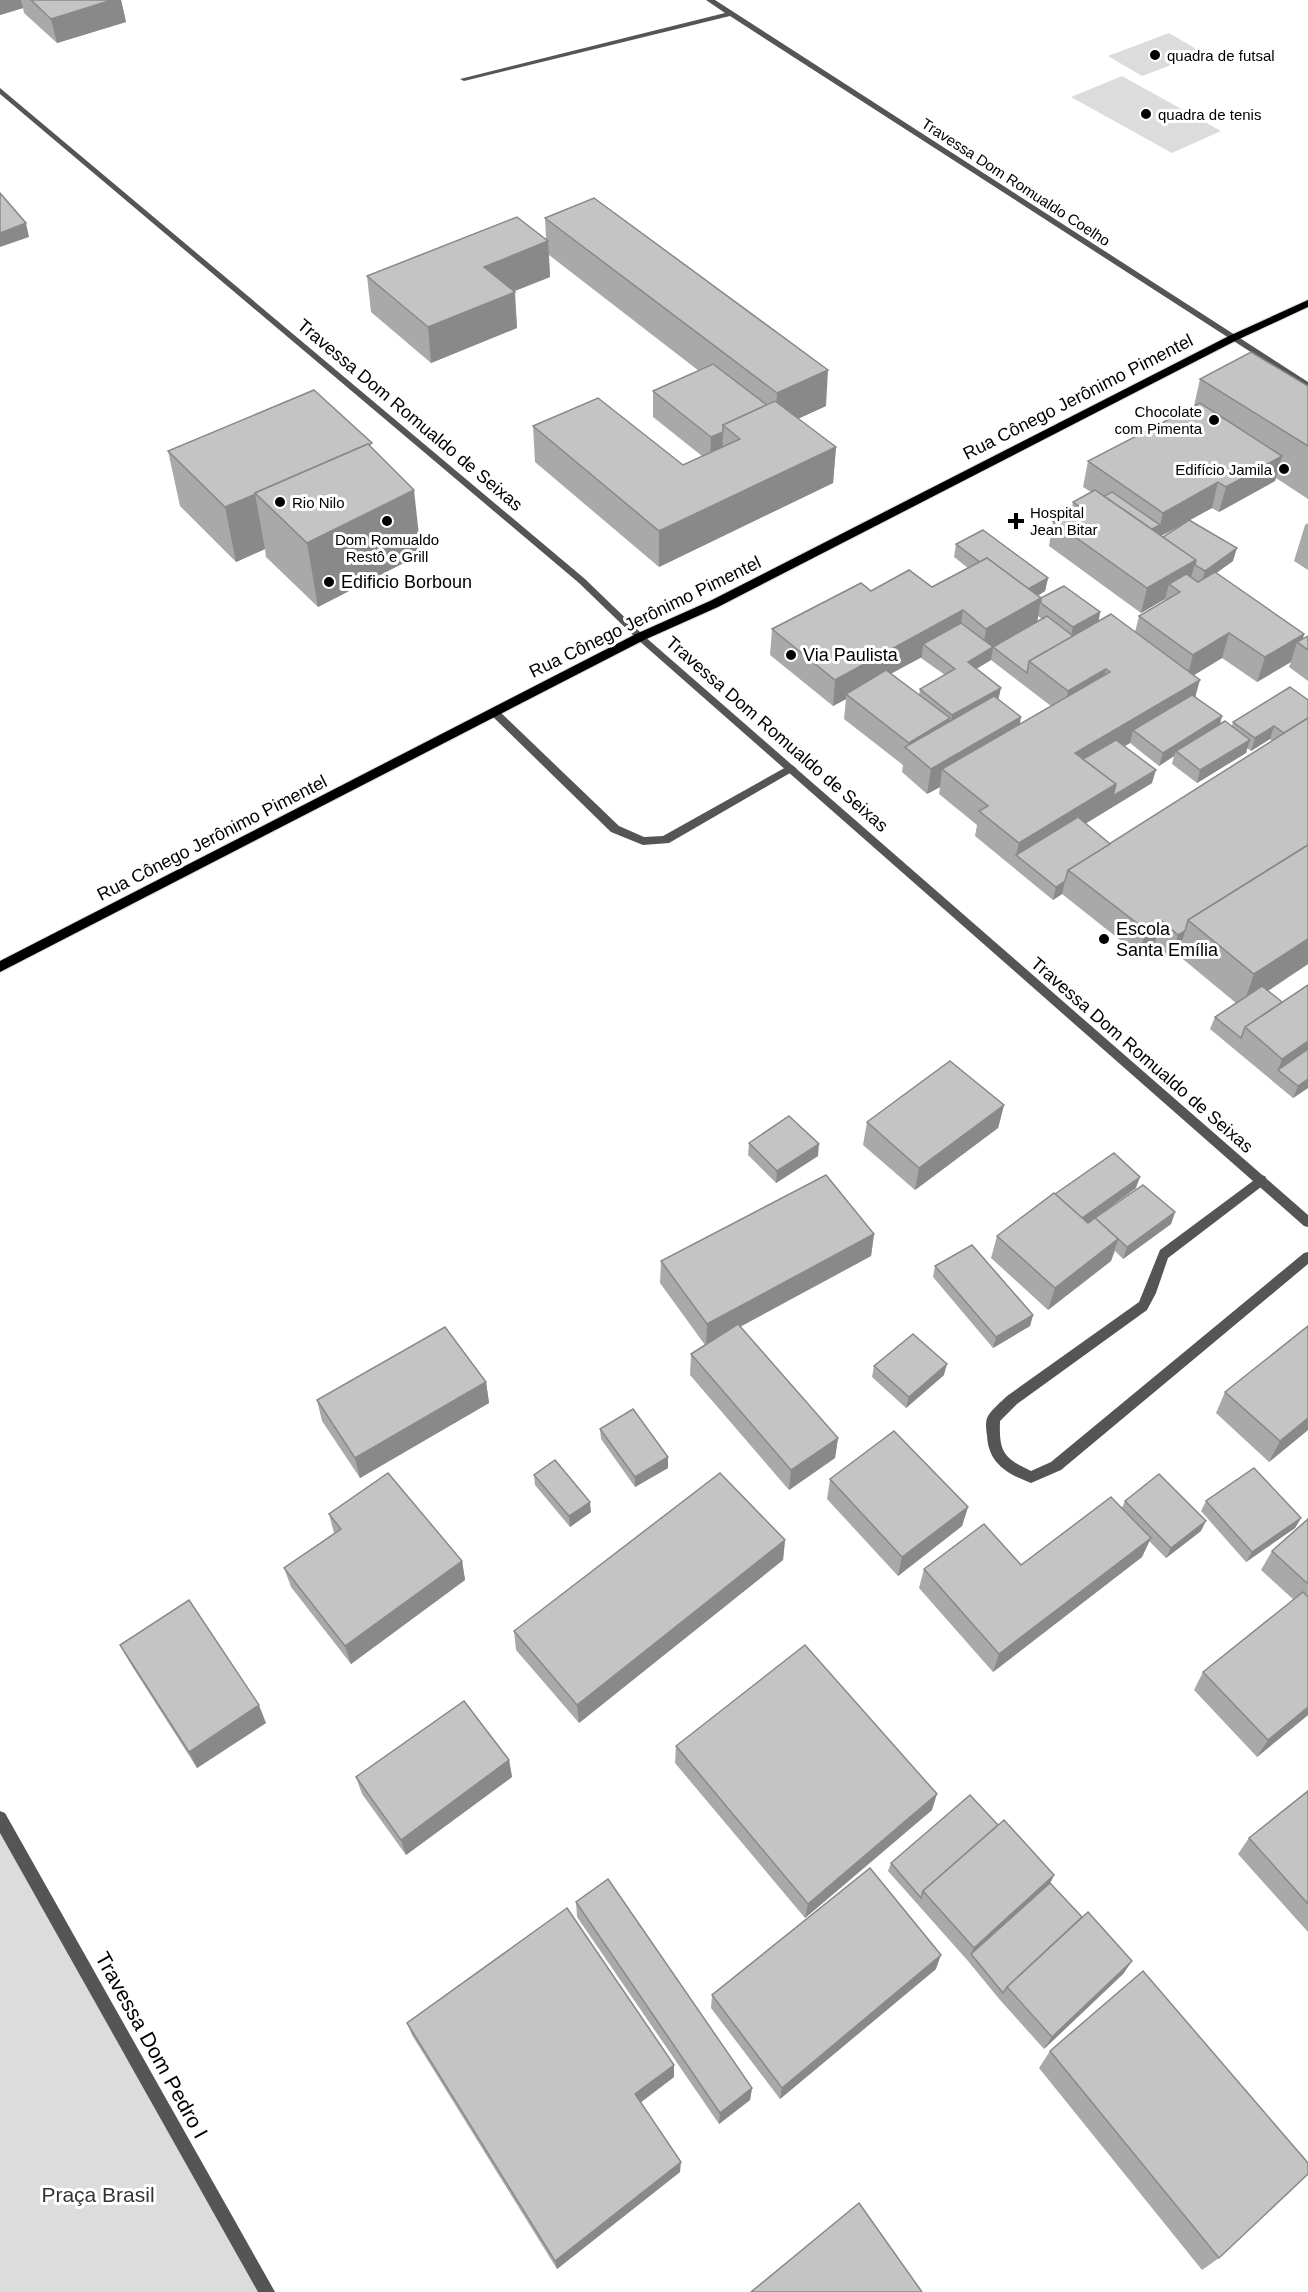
<svg xmlns="http://www.w3.org/2000/svg" width="1308" height="2292" viewBox="0 0 1308 2292" font-family="Arial,sans-serif">
<style>
.green{fill:#dcdcdc}
.lines{fill:none;stroke-linecap:round;stroke-linejoin:round}
.primary-casing{stroke:#dbdbdb;stroke-width:2}
.service{fill:#555;fill-rule:evenodd}
.minor{fill:#555;fill-rule:evenodd}
.tertiary{fill:#555;fill-rule:evenodd}
.primary{fill:#000;fill-rule:evenodd}
.wall{fill:#a9a9a9;fill-rule:evenodd}
.shaded-wall{fill:#898989}
.building{fill:#c4c4c4;stroke:#898989;stroke-width:1.5}
.poi-dot{fill:#000;stroke:#fff;stroke-width:2}
.labels{text-anchor:middle;dominant-baseline:central;stroke-width:6;stroke-linejoin:round;paint-order:stroke}
.far-poi-label{font-size:15px;fill:#000;stroke:#fff;text-anchor:start}
.far-street-label{font-size:15px;fill:#000;stroke:#fff}
.street-label{font-size:18px;fill:#000;stroke:#fff}
.poi-label{font-size:18px;fill:#000;stroke:#fff;text-anchor:start}
.near-street-label{font-size:21px;fill:#000;stroke:#fff}
.near-park-label{font-size:21px;fill:#333;stroke:#fff}
</style>
<rect width="100%" height="100%" fill="#fff"/>
<!-- green -->
<g class="green">
<polygon points="1169,33 1203,53 1142,76 1108,56"/>
<polygon points="1122,76 1221,131 1172,153 1071,97"/>
<polygon points="0,1818 267,2292 0,2292"/>
</g>
<g class="lines">
<defs>
<polygon id="primary" points="1308,300 1308,307 1237,340 718,607 644,640 0,972 0,961 636,634 710,601 1229,336"/>
</defs>
<!-- primary casing -->
<use href="#primary" class="primary-casing"/>
<!-- service -->
<g class="service">
<polygon points="494,709 498,710 619,826 644,837 663,836 788,766 792,765 797,769 669,843 643,845 611,832 490,714 489,712"/>
<path d="M1261 1175 1265 1176 1267 1180 1265 1184 1168 1258 1156 1293 1147 1310 1017 1404 1000 1421C999 1451 1003 1458 1031 1471L1051 1462 1304 1253 1308 1252V1264L1061 1470 1031 1483C1007 1474 988 1463 987 1435 986 1429 985 1421 988 1416 992 1409 1001 1402 1007 1396L1139 1302 1160 1250Z"/>
</g>
<!-- minor -->
<polygon class="minor" points="706,0 715,0 1308,382 1308,389 730,16 464,81 460,79 725,13"/>
<!-- tertiary -->
<g class="tertiary">
<polygon points="0,88 585,579 643,635 1308,1215 1308,1227 1304,1226 637,639 579,583 0,94"/>
<polygon points="0,1811 5,1813 275,2292 258,2292 0,1833"/>
</g>
<!-- primary -->
<use href="#primary" class="primary"/>
</g>
<!-- wall -->
<g class="wall">
<polygon points="0,0 121,0 126,22 57,43 24,13 23,8 0,15"/>
<polygon points="545,218 826,406 798,419 836,447 833,483 659,567 535,462 533,426 683,465 702,456 653,417 653,391 699,371 549,255 550,277 514,291 517,328 431,363 371,312 367,276 546,239"/>
<path d="M1200 379 1308 386V499L1276 478 1275 481 1219 512 1212 508 1190 520 1233 561 1216 573 1304 634 1303 639 1308 650V681L1289 667 1291 662 1257 682 1222 658 1194 675 1196 697 1222 716 1220 724 1232 726 1233 722 1290 687 1308 964 1268 991 1282 1002 1308 985V1088L1293 1098 1210 1029 1215 1017 1236 1003 1178 955 1171 959 1154 945 1139 955 1062 894 1053 900 975 836 977 825 939 794 940 787 927 794 902 772 903 765 844 719 846 699 833 706 770 655 772 629 871 591 932 587 968 568 954 557 956 544 1048 578 1045 591 1038 596 1041 598 1100 612 1098 622 1135 632 1139 616 1165 601V599L1141 613 1049 546 1053 521 1071 512 1073 502 1091 492 1083 487 1088 461 1194 406ZM1185 523 1163 537 1161 536ZM1038 616 1042 619 1037 622ZM922 657 921 658 945 675 920 689 919 695 891 673ZM991 660 1051 706 1020 724 999 700 976 669ZM1270 739 1272 741 1110 844 1085 824 1152 783 1124 746 1130 743 1159 766 1174 756 1172 764 1197 783 1246 753 1247 748 1251 751Z"/>
<polygon points="373,449 421,554 318,607 266,557 265,549 236,562 180,506 168,451"/>
<polygon points="1308,523 1308,570 1294,561 1305,525"/>
<polygon points="1004,1105 998,1128 915,1190 863,1145 867,1122"/>
<polygon points="749,1143 818,1156 776,1183 748,1155"/>
<polygon points="1136,1188 1088,1223 1175,1212 1171,1224 1123,1259 1115,1251 1111,1261 1048,1310 991,1258 997,1236 1055,1194"/>
<polygon points="874,1234 871,1256 740,1327 838,1438 835,1458 789,1490 690,1375 691,1354 705,1345 660,1283 661,1261"/>
<polygon points="935,1266 1033,1315 1030,1326 993,1348 933,1277"/>
<polygon points="874,1366 944,1375 906,1408 872,1377"/>
<polygon points="486,1382 489,1403 360,1478 322,1421 317,1400"/>
<polygon points="1225,1392 1308,1430 1269,1462 1216,1413"/>
<polygon points="600,1429 668,1468 635,1487 601,1439"/>
<polygon points="534,1475 591,1512 570,1527 535,1485"/>
<polygon points="830,1479 968,1507 962,1526 898,1576 827,1499"/>
<polygon points="1125,1501 1201,1531 1166,1558 1149,1541 1142,1557 993,1672 919,1588 924,1569 1021,1565 1122,1508"/>
<polygon points="1206,1501 1301,1518 1295,1528 1246,1562 1201,1511"/>
<polygon points="329,1514 462,1561 465,1580 351,1664 291,1587 284,1568 334,1533"/>
<polygon points="1308,1519 1308,1715 1257,1757 1194,1690 1203,1672 1294,1600 1261,1570 1272,1551"/>
<polygon points="785,1540 783,1560 579,1723 516,1650 514,1631"/>
<polygon points="120,1645 266,1723 197,1768 130,1663"/>
<polygon points="676,1746 932,1810 805,1918 675,1763"/>
<polygon points="509,1760 512,1777 406,1855 362,1794 356,1777"/>
<polygon points="1308,1791 1308,1932 1238,1854 1249,1838"/>
<polygon points="998,1825 1054,1875 1050,1883 1082,1917 1132,1961 1123,1974 1044,2049 1000,2000 968,1961 888,1871 891,1863"/>
<polygon points="576,1902 752,2088 750,2100 719,2124 577,1917"/>
<polygon points="936,1969 780,2099 711,2008 712,1995"/>
<polygon points="407,2023 674,2077 641,2102 680,2172 557,2269 412,2035"/>
<polygon points="1050,2051 1219,2258 1202,2270 1039,2068"/>
</g>
<!-- shaded-wall -->
<g class="shaded-wall">
<polygon points="0,0 21,0 23,8 0,15"/>
<polygon points="112,0 121,0 126,22 57,43 51,19"/>
<polygon points="26,223 29,237 0,247 0,233"/>
<polygon points="548,241 550,277 487,302 484,267"/>
<polygon points="515,292 517,328 431,363 428,327"/>
<polygon points="828,370 826,406 775,429 777,393"/>
<polygon points="723,432 722,457 710,463 711,437"/>
<polygon points="836,447 833,483 659,567 659,531"/>
<polygon points="1282,456 1275,481 1219,512 1226,487"/>
<polygon points="1218,482 1212,508 1137,549 1140,535 1160,525 1163,513"/>
<polygon points="414,490 421,554 318,607 307,543"/>
<polygon points="255,494 265,549 236,562 225,507"/>
<polygon points="1237,548 1233,561 1201,584 1205,571"/>
<polygon points="1196,560 1189,585 1169,584 1165,599 1141,613 1147,588"/>
<polygon points="1048,578 1045,591 1019,606 1021,593"/>
<polygon points="1041,598 1037,624 993,648 991,660 966,675 968,662 982,654 986,629"/>
<polygon points="963,610 959,636 923,644 922,657 850,696 846,694 846,699 833,706 835,680"/>
<polygon points="1100,612 1098,625 1070,640 1073,627"/>
<polygon points="1229,633 1222,658 1186,680 1193,655"/>
<polygon points="1304,634 1301,645 1297,642 1291,662 1257,682 1265,657"/>
<polygon points="1106,669 1100,695 1063,716 1068,691"/>
<polygon points="1200,680 1193,705 1133,730 1130,743 1081,772 1075,753"/>
<polygon points="1001,688 998,701 950,728 952,715"/>
<polygon points="1222,716 1218,730 1176,751 1174,756 1159,766 1163,753"/>
<polygon points="1021,717 1017,743 942,769 940,787 927,794 931,769"/>
<polygon points="950,718 946,743 908,750 909,743"/>
<polygon points="1274,726 1270,739 1251,751 1255,738"/>
<polygon points="1250,740 1246,753 1197,783 1200,770"/>
<polygon points="1156,770 1152,783 1024,861 1016,855 1019,843 1116,784"/>
<polygon points="1065,881 1062,894 1053,900 1056,887"/>
<polygon points="1162,921 1154,945 1139,955 1146,930"/>
<polygon points="1185,931 1178,955 1171,959 1178,935"/>
<polygon points="1308,939 1308,964 1242,1008 1254,974"/>
<polygon points="1308,1041 1308,1058 1278,1070 1282,1059"/>
<polygon points="1308,1079 1308,1088 1293,1098 1298,1086"/>
<polygon points="1004,1105 998,1128 915,1190 919,1168"/>
<polygon points="819,1144 818,1156 776,1183 777,1171"/>
<polygon points="1140,1177 1136,1188 1073,1234 1077,1222"/>
<polygon points="1175,1212 1171,1224 1123,1259 1127,1247"/>
<polygon points="874,1234 871,1256 706,1345 707,1324"/>
<polygon points="1118,1239 1111,1261 1048,1310 1055,1288"/>
<polygon points="1033,1315 1030,1326 993,1348 996,1337"/>
<polygon points="947,1364 944,1375 906,1408 909,1397"/>
<polygon points="486,1382 489,1403 360,1478 355,1458"/>
<polygon points="1308,1418 1308,1430 1269,1462 1280,1441"/>
<polygon points="838,1438 835,1458 789,1490 791,1470"/>
<polygon points="668,1457 668,1468 635,1487 635,1477"/>
<polygon points="590,1502 591,1512 570,1527 569,1516"/>
<polygon points="968,1507 962,1526 898,1576 902,1557"/>
<polygon points="1301,1518 1295,1528 1246,1562 1252,1552"/>
<polygon points="1206,1521 1201,1531 1166,1558 1171,1548"/>
<polygon points="1151,1538 1142,1557 993,1672 999,1654"/>
<polygon points="785,1540 783,1560 579,1723 577,1705"/>
<polygon points="462,1561 465,1580 351,1664 345,1646"/>
<polygon points="259,1705 266,1723 197,1768 189,1752"/>
<polygon points="1308,1707 1308,1715 1257,1757 1268,1740"/>
<polygon points="509,1760 512,1777 406,1855 401,1840"/>
<polygon points="937,1794 932,1810 805,1918 808,1904"/>
<polygon points="1054,1875 1047,1890 971,1954 974,1948"/>
<polygon points="941,1955 936,1969 780,2099 782,2088"/>
<polygon points="1132,1961 1123,1974 1044,2049 1052,2037"/>
<polygon points="674,2065 674,2077 636,2106 635,2094"/>
<polygon points="752,2088 750,2100 719,2124 720,2113"/>
<polygon points="681,2162 680,2172 557,2269 555,2261"/>
</g>
<!-- building -->
<g class="building">
<polygon points="31,0 112,0 51,19"/>
<polygon points="0,193 26,223 0,233"/>
<polygon points="594,198 828,370 777,393 545,218"/>
<polygon points="517,217 548,241 484,267 515,292 428,327 367,276"/>
<polygon points="1251,352 1308,386 1308,446 1200,379"/>
<polygon points="713,364 767,405 723,425 723,432 711,437 653,391"/>
<polygon points="314,390 372,443 369,445 368,444 255,493 256,494 225,507 168,451"/>
<polygon points="598,398 683,465 740,439 723,425 775,401 836,447 659,531 533,426"/>
<polygon points="1200,403 1282,456 1226,487 1218,482 1163,513 1088,461"/>
<polygon points="368,444 414,490 307,543 255,493"/>
<polygon points="1095,490 1196,560 1147,588 1053,521 1080,507 1073,502"/>
<polygon points="1112,492 1160,525 1152,529 1104,496"/>
<polygon points="1189,520 1237,548 1205,571 1195,565 1196,560 1163,537"/>
<polygon points="983,530 1048,578 1028,589 987,558 980,562 956,544"/>
<polygon points="987,558 1041,598 986,629 963,610 835,680 772,629 861,583 871,591 909,570 932,587"/>
<polygon points="1215,572 1304,634 1265,657 1229,633 1193,655 1139,616 1180,592 1169,584 1186,574 1198,582"/>
<polygon points="1064,586 1100,612 1073,627 1041,603 1041,598"/>
<polygon points="1111,614 1200,680 1075,753 1116,784 1019,843 979,811 988,806 942,769 1110,672 1106,669 1068,691 1029,661"/>
<polygon points="1047,616 1073,636 1029,661 1027,673 993,647"/>
<polygon points="961,623 993,647 968,662 1001,688 952,715 920,689 955,669 923,644"/>
<polygon points="1308,636 1308,650 1297,642"/>
<polygon points="886,670 950,718 909,743 846,694"/>
<polygon points="1290,687 1308,700 1308,718 1284,733 1274,726 1255,738 1233,722"/>
<polygon points="1192,695 1222,716 1163,753 1133,730"/>
<polygon points="994,696 1021,717 931,769 905,747"/>
<polygon points="1308,718 1308,845 1188,920 1185,931 1178,935 1162,921 1146,930 1068,870"/>
<polygon points="1225,721 1250,740 1200,770 1176,751"/>
<polygon points="1116,740 1156,770 1113,796 1116,784 1083,759"/>
<polygon points="1078,817 1110,844 1068,870 1065,881 1056,887 1016,855"/>
<polygon points="1308,845 1308,939 1254,974 1188,920"/>
<polygon points="1308,985 1308,1041 1282,1059 1245,1027"/>
<polygon points="1262,986 1282,1002 1245,1027 1241,1038 1215,1017"/>
<polygon points="1308,1049 1308,1079 1298,1086 1278,1070"/>
<polygon points="950,1061 1004,1105 919,1168 867,1122"/>
<polygon points="789,1116 819,1144 777,1171 749,1143"/>
<polygon points="1114,1153 1140,1177 1082,1218 1055,1194"/>
<polygon points="826,1175 874,1234 707,1324 661,1261"/>
<polygon points="1143,1185 1175,1212 1127,1247 1095,1218"/>
<polygon points="1054,1193 1088,1223 1095,1218 1118,1239 1055,1288 997,1236"/>
<polygon points="972,1245 1033,1315 996,1337 935,1266"/>
<polygon points="738,1324 838,1438 791,1470 691,1354"/>
<polygon points="1308,1326 1308,1418 1280,1441 1225,1392"/>
<polygon points="445,1327 486,1382 355,1458 317,1400"/>
<polygon points="913,1334 947,1364 909,1397 874,1366"/>
<polygon points="633,1409 668,1457 635,1477 600,1429"/>
<polygon points="894,1431 968,1507 902,1557 830,1479"/>
<polygon points="555,1460 590,1502 569,1516 534,1475"/>
<polygon points="1254,1468 1301,1518 1252,1552 1206,1501"/>
<polygon points="388,1473 462,1561 345,1646 284,1568 341,1529 329,1514"/>
<polygon points="720,1473 785,1540 577,1705 514,1631"/>
<polygon points="1159,1474 1206,1521 1171,1548 1125,1501"/>
<polygon points="1111,1497 1151,1538 999,1654 924,1569 984,1524 1021,1565"/>
<polygon points="1308,1519 1308,1584 1272,1551"/>
<polygon points="1303,1592 1308,1597 1308,1707 1268,1740 1203,1672"/>
<polygon points="189,1600 259,1705 189,1752 120,1645"/>
<polygon points="805,1645 937,1794 808,1904 676,1746"/>
<polygon points="464,1701 509,1760 401,1840 356,1777"/>
<polygon points="1308,1791 1308,1904 1249,1838"/>
<polygon points="970,1795 998,1825 923,1891 921,1898 891,1863"/>
<polygon points="1004,1820 1054,1875 974,1948 923,1891"/>
<polygon points="870,1868 941,1955 782,2088 712,1995"/>
<polygon points="608,1879 752,2088 720,2113 576,1902"/>
<polygon points="1050,1883 1082,1917 1007,1987 1003,1993 971,1954"/>
<polygon points="567,1908 674,2065 635,2094 681,2162 555,2261 407,2023"/>
<polygon points="1088,1912 1132,1961 1052,2037 1007,1987"/>
<polygon points="1143,1971 1308,2163 1308,2174 1219,2258 1050,2051"/>
<polygon points="859,2203 922,2292 751,2292"/>
</g>
<!-- markers -->
<g class="poi-dot">
<circle cx="1155" cy="55" r="6"/>
<circle cx="1146" cy="114" r="6"/>
<circle cx="1214" cy="420" r="6"/>
<circle cx="1284" cy="469" r="6"/>
<circle cx="280" cy="502" r="6"/>
<circle cx="387" cy="521" r="6"/>
<path d="M1013 512h6v6h6v6h-6v6h-6v-6h-6v-6h6z"/>
<circle cx="329" cy="582" r="6"/>
<circle cx="791" cy="655" r="6"/>
<circle cx="1104" cy="939" r="6"/>
</g>
<g class="labels">
<!-- far-poi labels -->
<g class="far-poi-label">
<text x="1167" y="55">quadra de futsal</text>
<text x="1158" y="114">quadra de tenis</text>
<text x="1202" y="411" text-anchor="end">Chocolate<tspan x="1202" dy="17">com Pimenta</tspan></text>
<text x="1272" y="469" text-anchor="end">Edifício Jamila</text>
<text x="292" y="502">Rio Nilo</text>
<text x="1030" y="512">Hospital<tspan x="1030" dy="17">Jean Bitar</tspan></text>
<text x="387" y="539" text-anchor="middle">Dom Romualdo<tspan x="387" dy="17">Restô e Grill</tspan></text>
</g>
<!-- far-street labels -->
<g class="far-street-label">
<text transform="translate(1016 182) rotate(33)">Travessa Dom Romualdo Coelho</text>
</g>
<!-- street labels -->
<g class="street-label">
<text transform="translate(1078 397) rotate(-27)">Rua Cônego Jerônimo Pimentel</text>
<text transform="translate(410 415) rotate(40)">Travessa Dom Romualdo de Seixas</text>
<text transform="translate(645 617) rotate(-26)">Rua Cônego Jerônimo Pimentel</text>
<text transform="translate(777 734) rotate(41)">Travessa Dom Romualdo de Seixas</text>
<text transform="translate(212 838) rotate(-27)">Rua Cônego Jerônimo Pimentel</text>
<text transform="translate(1142 1055) rotate(41)">Travessa Dom Romualdo de Seixas</text>
</g>
<!-- poi labels -->
<g class="poi-label">
<text x="341" y="582">Edificio Borboun</text>
<text x="803" y="655">Via Paulista</text>
<text x="1116" y="929">Escola<tspan x="1116" dy="21">Santa Emília</tspan></text>
</g>
<!-- near-street labels -->
<g class="near-street-label">
<text transform="translate(152 2045) rotate(61)">Travessa Dom Pedro I</text>
</g>
<!-- near-park labels -->
<g class="near-park-label">
<text x="98" y="2194">Praça Brasil</text>
</g>
</g>
</svg>
